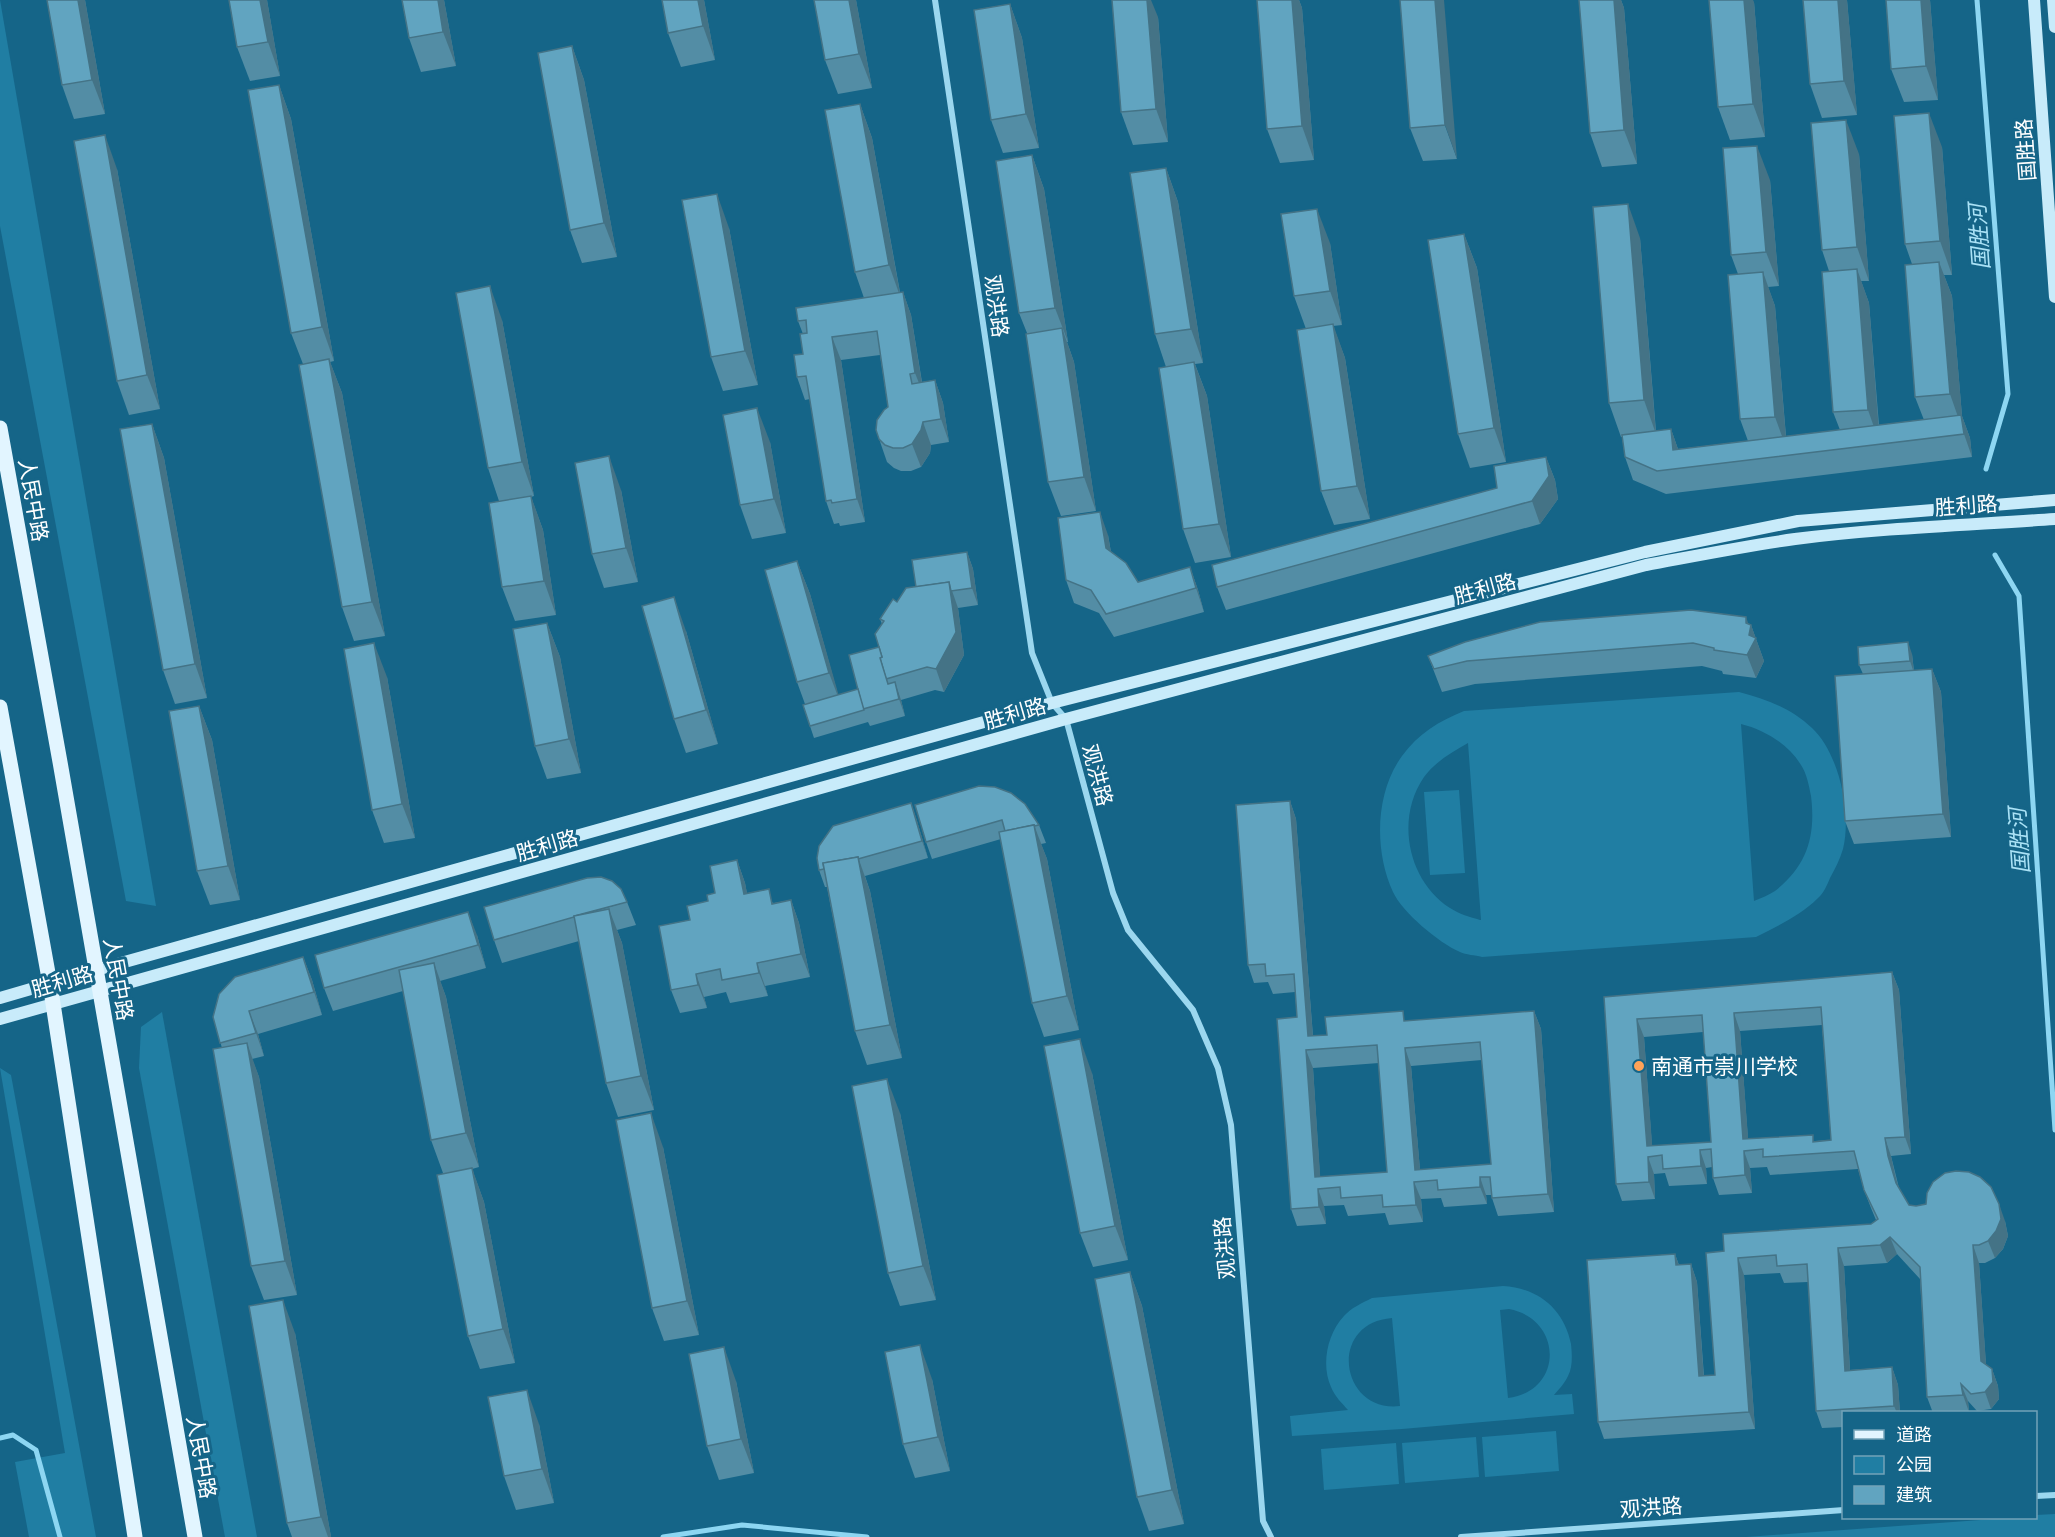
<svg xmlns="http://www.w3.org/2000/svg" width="2055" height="1537" viewBox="0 0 2055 1537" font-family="Quicksand,'Noto Sans SC',sans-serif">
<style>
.green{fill:#207ea3;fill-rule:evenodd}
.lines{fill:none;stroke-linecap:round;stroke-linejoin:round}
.stream{stroke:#8dd6f2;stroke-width:5}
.street{stroke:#9bd7ef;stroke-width:6}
.secondary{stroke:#c8ebfa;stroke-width:12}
.primary{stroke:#e2f5ff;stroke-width:15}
.wall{fill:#538da5;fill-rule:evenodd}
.shaded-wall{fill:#447386}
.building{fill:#61a4c0;stroke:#447386;stroke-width:1.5;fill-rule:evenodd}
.poi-dot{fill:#ffa358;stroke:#156588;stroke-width:2}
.labels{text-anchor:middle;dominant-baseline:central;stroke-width:6;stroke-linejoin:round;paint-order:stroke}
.street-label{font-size:21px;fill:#fff;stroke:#156588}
.poi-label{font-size:21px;fill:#fff;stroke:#156588;text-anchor:start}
.water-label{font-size:22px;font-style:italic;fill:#aae2f6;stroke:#156588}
</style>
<rect width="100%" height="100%" fill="#156588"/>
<!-- green -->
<g class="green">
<polygon points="0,0 156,906 126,901 0,226"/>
<path d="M1739 692C1766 699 1791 708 1812 728 1839 753 1852 813 1843 849 1840 859 1835 869 1830 878 1827 885 1824 893 1818 898 1801 915 1778 926 1756 937L1482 957C1475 955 1466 955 1460 952 1439 943 1402 912 1393 892 1374 851 1375 793 1402 756 1418 734 1439 721 1464 711ZM1741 724C1765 730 1788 744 1801 765 1807 774 1809 786 1811 796 1816 836 1807 866 1775 891 1769 895 1761 898 1754 901ZM1468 743 1481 920H1480C1470 917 1459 914 1450 908 1408 881 1395 819 1424 777 1435 762 1452 752 1468 743Z"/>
<polygon points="1459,790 1465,873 1430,875 1424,792"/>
<polygon points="162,1012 257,1537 225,1537 139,1068 141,1027"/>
<polygon points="0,1068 11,1075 96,1537 29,1537 15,1462 65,1453"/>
<path d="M1503 1286C1538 1288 1564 1309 1571 1344 1572 1354 1573 1367 1568 1376 1565 1383 1559 1389 1554 1395L1572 1394 1574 1414 1402 1429 1292 1436 1290 1416 1348 1410C1342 1403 1335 1397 1331 1387 1321 1365 1327 1334 1344 1316 1351 1308 1362 1303 1372 1298ZM1509 1309C1563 1319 1564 1391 1508 1398L1500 1310ZM1392 1318 1400 1406C1340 1413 1327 1323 1392 1318Z"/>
<polygon points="1556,1431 1559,1471 1485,1477 1482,1437"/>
<polygon points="1476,1437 1479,1477 1405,1483 1402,1443"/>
<polygon points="1396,1443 1399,1484 1324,1490 1321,1449"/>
<polygon points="2055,1514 2055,1537 1746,1537 2008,1518 2036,1518 2036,1515"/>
</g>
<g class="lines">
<!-- stream -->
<g class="stream">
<polyline points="1977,0 2008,394 1986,469"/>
<polyline points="1995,555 2019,596 2055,1130"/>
<polyline points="0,1438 13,1435 36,1450 60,1537"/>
<polyline points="663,1537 742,1525 867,1537"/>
</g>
<!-- street -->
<g class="street">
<polyline points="935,0 1032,653 1052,703 1066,719 1113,893 1128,930 1193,1010 1218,1068 1231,1125 1263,1521 1271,1537"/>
<polyline points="2036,1496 2055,1495"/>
<polyline points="1461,1537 1844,1510"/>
</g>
<!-- secondary -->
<g class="secondary">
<polyline points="2034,0 2055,297"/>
<polyline points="2053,0 2055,27"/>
<polyline points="0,998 96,970 1052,703 1645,552 1798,521 2055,500"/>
<path d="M0 1019 1066 719 1646 565C1695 556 1745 546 1795 539 1881 528 1968 525 2055 519"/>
</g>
<!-- primary -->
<g class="primary">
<polyline points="0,428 60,762 195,1537"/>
<polyline points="0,707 50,984 135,1537"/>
</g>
</g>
<!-- wall -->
<g class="wall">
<polygon points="47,0 85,0 105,114 74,119 62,85"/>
<polygon points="267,0 280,76 250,81 237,47"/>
<polygon points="402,0 444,0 456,66 421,72 409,38"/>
<polygon points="704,0 715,60 681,67 668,33"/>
<polygon points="856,0 872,88 838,94 825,60"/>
<polygon points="1257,0 1299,0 1302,8 1314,160 1280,163 1267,129"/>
<polygon points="1400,0 1457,159 1423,161 1410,128"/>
<polygon points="1579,0 1621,0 1624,8 1637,164 1602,167 1590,133"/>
<polygon points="1803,0 1847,0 1857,115 1822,118 1810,84"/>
<polygon points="1886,0 1930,0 1938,100 1904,102 1891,69"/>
<polygon points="1754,2 1765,137 1730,140 1718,107"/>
<polygon points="1010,4 1022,38 1039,148 1003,153 991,120"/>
<polygon points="1158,17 1168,142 1133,145 1121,112"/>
<polygon points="572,46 584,80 617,257 582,263 570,230"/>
<polygon points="279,85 291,119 334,361 330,362 342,393 385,636 354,641 342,607 303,364 291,333"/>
<polygon points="860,104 872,138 900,292 903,292 911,315 922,382 935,380 943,403 949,442 931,445 930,453 921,467 911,471 901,471 894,468 887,462 876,430 888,407 880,355 841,360 865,522 840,526 839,523 834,524 826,501 810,399 805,400 797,377 803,354 803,334 798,321 864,298 855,272"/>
<polygon points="1942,147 1952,275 1944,275 1952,296 1962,416 1970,438 1972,457 1666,494 1633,480 1625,457 1622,437 1621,437 1609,403 1640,238 1656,431 1671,429 1678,449 1748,441 1740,419 1738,274 1731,255 1770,180 1779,286 1768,287 1775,306 1786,436 1840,430 1833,412 1829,271 1822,250 1859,154 1869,281 1861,281 1869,303 1879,425 1924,420 1915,397 1912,264 1905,244"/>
<polygon points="1032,155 1044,189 1068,342 1067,342 1074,362 1096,511 1061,516 1048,482 1027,333 1019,313"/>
<polygon points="1166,168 1178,202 1203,363 1195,364 1207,396 1231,557 1195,563 1183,529 1166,367 1155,334"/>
<polygon points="117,169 160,409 129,415 117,381"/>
<polygon points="729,228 758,385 723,391 711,357"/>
<polygon points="1464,234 1477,268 1506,462 1470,468 1458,434"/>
<polygon points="1330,243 1342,325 1333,326 1345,358 1370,519 1334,525 1321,491 1306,329 1294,296"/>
<polygon points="502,320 534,496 531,497 543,530 556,615 515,621 502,587 499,501 488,468"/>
<polygon points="152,424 164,458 207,698 175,704 163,670"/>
<polygon points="770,442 786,533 752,539 740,505"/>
<polygon points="1546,457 1555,480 1558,499 1540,524 1226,610 1217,587 1497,488"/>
<polygon points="621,490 638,582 604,588 592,554"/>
<polygon points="1108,535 1111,552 1138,582 1190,567 1198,590 1204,612 1114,637 1099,613 1074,603 1066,580"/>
<polygon points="967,552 973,569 978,605 958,608 964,655 944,692 935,690 901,700 905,716 870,726 868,722 814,738 810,726 805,704 797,682 797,561 810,594 838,695 858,689 879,647 882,624 880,619 897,602 916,587"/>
<polygon points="547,623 560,657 581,773 547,779 535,746"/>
<polygon points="1749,624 1751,625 1764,661 1756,678 1723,674 1722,671 1702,666 1475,684 1442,692 1428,656"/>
<polygon points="686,631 718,744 686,753 674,719"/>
<polygon points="1912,654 1914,671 1932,669 1941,692 1951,837 1854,844 1845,821 1863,674 1859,665"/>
<polygon points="387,677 415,838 384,843 372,810"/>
<polygon points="199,706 212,740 240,900 210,905 197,871"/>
<path d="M1290 801 1296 819 1313 1036 1327 1035 1407 1021 1534 1011 1541 1029 1554 1212 1498 1216 1491 1195H1486L1487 1204 1444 1207 1441 1198 1421 1199 1423 1222 1389 1225 1385 1213 1348 1216 1344 1205 1324 1206 1326 1224 1297 1226 1291 1209 1297 1017 1295 992 1273 994 1268 982 1254 983 1248 965ZM1482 1060 1491 1164 1420 1170 1411 1066ZM1379 1063 1387 1172 1320 1177 1313 1068Z"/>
<polygon points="911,803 917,821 928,858 865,876 870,891 902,1058 867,1065 855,1031 827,887 825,887 819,870"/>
<polygon points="915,805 1039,825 1046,843 1041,844 1047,859 1079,1030 1044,1037 1032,1003 1001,839 932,859 926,842"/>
<polygon points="737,860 745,883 747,894 774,903 791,900 799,923 810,977 765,986 768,996 730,1003 726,992 704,997 707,1008 680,1013 671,990 690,920 715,893"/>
<polygon points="627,902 636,925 617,930 622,943 654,1110 618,1117 606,1083 579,941 502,963 494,940"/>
<polygon points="477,935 486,968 440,981 446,997 479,1167 472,1169 484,1202 515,1363 480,1369 468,1336 443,1173 431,1140 403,991 333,1011 324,988"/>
<polygon points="303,957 312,980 322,1015 258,1034 264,1056 252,1059 259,1077 297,1295 264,1300 251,1266 222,1048 213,1017"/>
<path d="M1892 972 1899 990 1911 1154 1891 1156 1899 1188 1909 1205 2005 1221 2008 1236 2003 1249 1995 1258 1985 1263H1979L1986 1365 1992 1369 1998 1386 1999 1399 1991 1409 1977 1411 1968 1401 1969 1412 1933 1413 1927 1397 1920 1279 1897 1254 1887 1263 1844 1266 1850 1370 1892 1367 1898 1385 1900 1413H1844V1427L1822 1428 1816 1411 1808 1282 1784 1283 1780 1273 1744 1275 1755 1429 1604 1439 1598 1422 1675 1254 1679 1265 1691 1264 1697 1282 1704 1376 1715 1375 1724 1251 1871 1224 1876 1220 1871 1208 1864 1190 1858 1169 1770 1175 1767 1167 1750 1168 1752 1193 1719 1195 1713 1178 1712 1167 1706 1168 1707 1184 1669 1186 1665 1173 1654 1174 1655 1199 1622 1201 1616 1184 1604 997ZM1822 1025 1831 1140 1815 1141 1748 1139 1740 1031ZM1703 1032 1711 1142 1652 1146 1644 1037Z"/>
<polygon points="1092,1073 1128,1260 1093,1267 1080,1233"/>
<polygon points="900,1113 936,1300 900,1306 888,1273"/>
<polygon points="663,1147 699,1335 664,1341 652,1308"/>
<polygon points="1130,1272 1142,1306 1184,1524 1149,1531 1137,1497"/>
<polygon points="295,1333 331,1537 292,1537 287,1523"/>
<polygon points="932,1379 950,1471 915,1478 903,1444"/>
<polygon points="736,1381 754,1473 719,1480 707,1446"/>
<polygon points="539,1424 554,1503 516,1510 504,1476"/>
</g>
<!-- shaded-wall -->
<g class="shaded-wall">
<polygon points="78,0 85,0 105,114 92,80"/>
<polygon points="260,0 267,0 280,76 268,42"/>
<polygon points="438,0 444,0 456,66 443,32"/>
<polygon points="698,0 704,0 715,60 703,26"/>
<polygon points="849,0 856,0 872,88 859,54"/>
<polygon points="1147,0 1151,0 1158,17 1168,142 1156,109"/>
<polygon points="1292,0 1299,0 1302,8 1314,160 1302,126"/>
<polygon points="1435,0 1444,0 1457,159 1445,125"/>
<polygon points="1614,0 1621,0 1624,8 1637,164 1624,130"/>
<polygon points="1744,0 1753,0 1754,2 1765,137 1753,104"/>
<polygon points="1838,0 1847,0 1857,115 1844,81"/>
<polygon points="1921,0 1930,0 1938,100 1926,66"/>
<polygon points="1010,4 1022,38 1039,148 1026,114"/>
<polygon points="572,46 584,80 617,257 604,223"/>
<polygon points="279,85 291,119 334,361 322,327"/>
<polygon points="860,104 872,138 901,299 889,265"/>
<polygon points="1929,113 1942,147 1952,275 1940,241"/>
<polygon points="1846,120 1859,154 1869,281 1857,247"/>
<polygon points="105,135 117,169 160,409 147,375"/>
<polygon points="1757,146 1770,180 1779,286 1766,252"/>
<polygon points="1032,155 1044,189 1068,342 1055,308"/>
<polygon points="1166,168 1178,202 1203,363 1191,329"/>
<polygon points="717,194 729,228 758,385 745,351"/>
<polygon points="1628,204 1640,238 1656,434 1644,400"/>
<polygon points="1317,209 1330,243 1342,325 1330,291"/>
<polygon points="1464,234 1477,268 1506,462 1494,428"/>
<polygon points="1939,262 1952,296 1962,416 1970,438 1972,457 1950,394"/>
<polygon points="1857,269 1869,303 1880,444 1868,410"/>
<polygon points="1763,272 1775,306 1787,450 1775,417"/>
<polygon points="490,286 502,320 534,496 522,462"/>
<polygon points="903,292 911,315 924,396 915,373"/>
<polygon points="1333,324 1345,358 1370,519 1357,486"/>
<polygon points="1062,328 1074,362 1096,511 1084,477"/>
<polygon points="832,337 841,360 865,522 857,499"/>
<polygon points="329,359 342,393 385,636 372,602"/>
<polygon points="1194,362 1207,396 1231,557 1219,524"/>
<polygon points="935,380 943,403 949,442 941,419"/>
<polygon points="757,408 770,442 786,533 774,499"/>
<polygon points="923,422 931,445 930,453 921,467 912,444"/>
<polygon points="152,424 164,458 207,698 195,664"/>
<polygon points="1671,429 1679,452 1673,450"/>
<polygon points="609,456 621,490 638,582 626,548"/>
<polygon points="1546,457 1555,480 1558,499 1540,524 1532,501"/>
<polygon points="531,496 543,530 556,615 544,581"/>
<polygon points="1100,512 1108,535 1114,571 1106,548"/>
<polygon points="967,552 973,569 978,605 972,588"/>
<polygon points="797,561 810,594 842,707 829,673"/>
<polygon points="1190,567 1198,590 1204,612 1196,588"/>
<polygon points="949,582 958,608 964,655 944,692 936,669"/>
<polygon points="674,597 686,631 718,744 706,710"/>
<polygon points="1746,617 1750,628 1751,625 1764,661 1756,678 1747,655 1746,623"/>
<polygon points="547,623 560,657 581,773 569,739"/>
<polygon points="1908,642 1912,654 1914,673 1910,661"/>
<polygon points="374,643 387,677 415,838 402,804"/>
<polygon points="1932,669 1941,692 1951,837 1943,814"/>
<polygon points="895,682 901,700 905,716 899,699"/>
<polygon points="199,706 212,740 240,900 228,866"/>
<polygon points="1290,801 1296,819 1314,1050 1308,1036"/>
<polygon points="911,803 917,821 928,858 922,841"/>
<polygon points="1034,825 1047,859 1079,1030 1067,996"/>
<polygon points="858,857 870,891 902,1058 890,1025"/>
<polygon points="737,860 745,883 752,917 744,894"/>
<polygon points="791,900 799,923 810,977 801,954"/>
<polygon points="609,909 622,943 654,1110 641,1076"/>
<polygon points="468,912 477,935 486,968 478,945"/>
<polygon points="303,957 312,980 322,1015 314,992"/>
<polygon points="434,963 446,997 479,1167 466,1133"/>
<polygon points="757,963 765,986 768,996 759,973"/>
<polygon points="1892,972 1899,990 1911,1154 1905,1137"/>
<polygon points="696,974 704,997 707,1008 698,985"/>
<polygon points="249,1011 258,1034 264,1056 256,1033"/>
<polygon points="1534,1011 1541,1029 1554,1212 1548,1194"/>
<polygon points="1734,1013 1740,1031 1749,1150 1743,1139"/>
<polygon points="1637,1019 1644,1037 1653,1156 1647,1146"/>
<polygon points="1080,1039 1092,1073 1128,1260 1115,1226"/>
<polygon points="247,1043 259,1077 297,1295 285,1261"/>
<polygon points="1405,1048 1411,1066 1421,1181 1415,1170"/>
<polygon points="1306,1050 1313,1068 1321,1188 1315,1177"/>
<polygon points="887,1079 900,1113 936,1300 923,1266"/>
<polygon points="651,1113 663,1147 699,1335 687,1301"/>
<polygon points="1885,1138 1891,1156 1895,1174 1902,1201 1896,1183 1888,1156"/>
<polygon points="1700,1150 1706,1168 1707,1184 1701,1166"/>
<polygon points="1744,1151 1750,1168 1752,1193 1745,1175"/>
<polygon points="1648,1157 1654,1174 1655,1199 1649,1182"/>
<polygon points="472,1168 484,1202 515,1363 503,1329"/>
<polygon points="1480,1177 1486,1195 1487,1204 1480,1187"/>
<polygon points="1414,1182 1421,1199 1423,1222 1416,1205"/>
<polygon points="1318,1189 1324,1206 1326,1224 1319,1207"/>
<polygon points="1999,1204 2005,1221 2008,1236 2003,1249 1995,1258 1988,1241"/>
<polygon points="1890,1237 1897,1254 1887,1263 1880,1245"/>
<polygon points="1973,1245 1979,1263 1987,1378 1981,1361"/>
<polygon points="1838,1248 1844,1266 1851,1388 1845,1371"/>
<polygon points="1675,1254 1681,1272 1676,1265"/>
<polygon points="1738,1258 1744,1275 1755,1429 1749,1412"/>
<polygon points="1691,1264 1697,1282 1705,1394 1699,1376"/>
<polygon points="1130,1272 1142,1306 1184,1524 1172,1490"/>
<polygon points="283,1300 295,1333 331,1537 328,1537 321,1517"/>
<polygon points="920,1345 932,1379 950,1471 938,1437"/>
<polygon points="724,1347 736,1381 754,1473 741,1439"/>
<polygon points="1892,1367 1898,1385 1900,1413 1897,1413 1894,1406"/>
<polygon points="1992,1369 1998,1386 1999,1399 1991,1409 1985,1392"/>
<polygon points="1961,1384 1968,1401 1969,1412 1963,1395"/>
<polygon points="527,1390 539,1424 554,1503 542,1469"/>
</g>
<!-- building -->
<g class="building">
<polygon points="47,0 78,0 92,80 62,85"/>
<polygon points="229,0 260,0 268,42 237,47"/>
<polygon points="402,0 438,0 443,32 409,38"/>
<polygon points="662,0 698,0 703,26 668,33"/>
<polygon points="814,0 849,0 859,54 825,60"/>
<polygon points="1112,0 1147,0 1156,109 1121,112"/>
<polygon points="1257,0 1292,0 1302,126 1267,129"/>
<polygon points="1400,0 1435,0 1445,125 1410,128"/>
<polygon points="1579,0 1614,0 1624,130 1590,133"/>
<polygon points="1709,0 1744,0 1753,104 1718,107"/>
<polygon points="1803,0 1838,0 1844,81 1810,84"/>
<polygon points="1886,0 1921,0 1926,66 1891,69"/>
<polygon points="1010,4 1026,114 991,120 974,10"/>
<polygon points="572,46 604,223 570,230 538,53"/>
<polygon points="279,85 322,327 291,333 248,90"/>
<polygon points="860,104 889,265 855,272 825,110"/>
<polygon points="1929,113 1940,241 1905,244 1894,116"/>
<polygon points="1846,120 1857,247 1822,250 1811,123"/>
<polygon points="105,135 147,375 117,381 74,141"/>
<polygon points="1757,146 1766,252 1731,255 1723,148"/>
<polygon points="1032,155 1055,308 1019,313 996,161"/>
<polygon points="1166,168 1191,329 1155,334 1130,173"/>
<polygon points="717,194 745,351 711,357 682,200"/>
<polygon points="1628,204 1644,400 1609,403 1593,207"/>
<polygon points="1317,209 1330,291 1294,296 1281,214"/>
<polygon points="1464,234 1494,428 1458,434 1428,240"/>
<polygon points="1939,262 1950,394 1915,397 1905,265"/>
<polygon points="1857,269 1868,410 1833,412 1822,272"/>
<polygon points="1763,272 1775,417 1740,419 1728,275"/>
<polygon points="490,286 522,462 488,468 456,293"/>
<polygon points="903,292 915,373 910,374 912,384 935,380 941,419 923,422 921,430 912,444 903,448 893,448 885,445 879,439 876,430 877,420 884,410 888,407 877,331 832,337 857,499 832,503 831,500 826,501 806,376 797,377 794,355 803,354 800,334 807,333 806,320 798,321 796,308"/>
<polygon points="1333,324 1357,486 1321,491 1297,330"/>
<polygon points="1062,328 1084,477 1048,482 1026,334"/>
<polygon points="329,359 372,602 342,607 299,365"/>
<polygon points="1194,362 1219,524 1183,529 1159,368"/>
<polygon points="757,408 774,499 740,505 723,415"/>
<polygon points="1961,415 1964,434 1657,471 1625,457 1622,435 1671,429 1673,450"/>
<polygon points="152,424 195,664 163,670 120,429"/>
<polygon points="609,456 626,548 592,554 575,463"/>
<polygon points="1546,457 1549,476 1532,501 1217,587 1212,565 1497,488 1494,466"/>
<polygon points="531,496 544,581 502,587 489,503"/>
<polygon points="1100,512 1106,548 1126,563 1138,582 1190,567 1196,588 1106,614 1091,590 1066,580 1058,518"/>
<polygon points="967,552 972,588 951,591 949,582 916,587 912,560"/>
<polygon points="797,561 829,673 797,682 765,570"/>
<polygon points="949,582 956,632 936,669 927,667 886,679 880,658 882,657 875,634 884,621 880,619 893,599 897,602 906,588"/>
<polygon points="674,597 706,710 674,719 642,606"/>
<polygon points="1691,610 1746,617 1746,623 1751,625 1749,635 1756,638 1747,655 1714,650 1714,648 1693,643 1467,661 1434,669 1428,656 1465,642 1540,622"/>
<polygon points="547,623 569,739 535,746 513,629"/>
<polygon points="1908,642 1910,661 1859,665 1858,647"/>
<polygon points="374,643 402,804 372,810 344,649"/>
<polygon points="879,647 882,657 880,658 888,684 895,682 899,699 863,709 849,655"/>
<polygon points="1932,669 1943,814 1845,821 1835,676"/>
<polygon points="858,689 864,710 810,726 803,705"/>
<polygon points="199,706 228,866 197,871 169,711"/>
<polygon points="979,786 995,787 1011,793 1025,804 1039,825 1034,826 1034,825 1005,831 1002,820 926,842 915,805"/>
<path d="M1290 801 1308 1036 1327 1035 1325 1017 1403 1011 1404 1021 1534 1011 1548 1194 1492 1198 1490 1177H1480V1187L1438 1190 1437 1180 1414 1182 1416 1205 1383 1207 1382 1195 1341 1198 1340 1187 1318 1189 1319 1207 1291 1209 1277 1019 1297 1017 1294 974 1266 976 1265 964 1248 965 1236 805ZM1480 1042 1491 1164 1415 1170 1405 1048ZM1377 1045 1387 1172 1315 1177 1306 1050Z"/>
<polygon points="911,803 922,841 858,859 858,857 823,863 824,869 819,870 817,858 819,846 833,826"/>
<polygon points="1034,825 1067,996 1032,1003 999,832"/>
<polygon points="858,857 890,1025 855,1031 823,863"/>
<polygon points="737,860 744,894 769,889 772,904 791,900 801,954 757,963 759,973 722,980 720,969 696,974 698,985 671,990 659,926 690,920 687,906 708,901 707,895 715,893 710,866"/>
<polygon points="601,877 612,881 621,889 627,902 574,916 574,917 494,940 484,907 587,878"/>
<polygon points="609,909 641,1076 606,1083 574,916"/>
<polygon points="468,912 478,945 324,988 315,955"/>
<polygon points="303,957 314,992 249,1011 256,1033 220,1043 213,1017 219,994 235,977"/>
<polygon points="434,963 466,1133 431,1140 399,970"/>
<path d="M1892 972 1905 1137 1885 1138 1888 1156 1896 1183 1909 1205 1916 1206 1926 1204 1927 1193 1933 1182 1945 1173 1956 1171 1969 1172 1980 1177 1991 1187 1999 1204 2001 1219 1996 1231 1988 1241 1979 1245H1973L1981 1361 1992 1369 1993 1382 1985 1392 1971 1394 1961 1384 1963 1395 1927 1397 1920 1267 1890 1237 1880 1245 1838 1248 1845 1371 1892 1367 1894 1406 1816 1411 1807 1264 1777 1266 1776 1255 1738 1258 1749 1412 1598 1422 1587 1260 1675 1254 1676 1265 1691 1264 1699 1376 1715 1375 1706 1253 1724 1251 1723 1234 1871 1224 1878 1219 1864 1190 1854 1151 1763 1157V1149L1744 1151 1745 1175 1713 1178 1711 1149 1700 1150 1701 1166 1663 1169 1662 1155 1648 1157 1649 1182 1616 1184 1604 997ZM1821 1007 1831 1140 1813 1142V1135L1743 1139 1734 1013ZM1702 1015 1711 1142 1647 1146 1637 1019Z"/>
<polygon points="1080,1039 1115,1226 1080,1233 1044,1046"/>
<polygon points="247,1043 285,1261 251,1266 213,1049"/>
<polygon points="887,1079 923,1266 888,1273 852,1086"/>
<polygon points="651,1113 687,1301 652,1308 616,1120"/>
<polygon points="472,1168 503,1329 468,1336 437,1175"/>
<polygon points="1130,1272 1172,1490 1137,1497 1095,1279"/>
<polygon points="283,1300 321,1517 287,1523 249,1306"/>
<polygon points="920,1345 938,1437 903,1444 885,1352"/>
<polygon points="724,1347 741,1439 707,1446 689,1354"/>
<polygon points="527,1390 542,1469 504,1476 488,1397"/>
</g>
<!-- markers -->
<circle class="poi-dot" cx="1639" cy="1066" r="6"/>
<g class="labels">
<!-- street labels -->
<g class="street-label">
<text transform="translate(2025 150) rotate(-94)">国胜路</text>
<text transform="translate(997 306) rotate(82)">观洪路</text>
<text transform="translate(34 500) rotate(80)">人民中路</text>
<text transform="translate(1966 505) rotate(-4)">胜利路</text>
<text transform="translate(1485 588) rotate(-15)">胜利路</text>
<text transform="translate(1015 713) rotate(-16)">胜利路</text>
<text transform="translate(1098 775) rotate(75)">观洪路</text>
<text transform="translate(547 845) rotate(-16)">胜利路</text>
<text transform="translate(119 979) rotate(80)">人民中路</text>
<text transform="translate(62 981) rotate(-16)">胜利路</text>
<text transform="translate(1224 1248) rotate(-95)">观洪路</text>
<text transform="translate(202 1457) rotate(80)">人民中路</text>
<text transform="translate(1651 1507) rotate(-4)">观洪路</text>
</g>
<!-- poi labels -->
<g class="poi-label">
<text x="1651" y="1066">南通市崇川学校</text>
</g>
<!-- water labels -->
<g class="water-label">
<text transform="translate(1979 237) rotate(-94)">国胜河</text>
<text transform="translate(2019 841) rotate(-94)">国胜河</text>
</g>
</g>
<!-- legend -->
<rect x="1842" y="1411" width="195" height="108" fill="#156588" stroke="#73a3b8" stroke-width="1.5"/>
<rect x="1854" y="1430" width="30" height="9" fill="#e2f5ff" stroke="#73a3b8" stroke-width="1.5"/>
<text x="1896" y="1441" font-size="18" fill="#ffffff">道路</text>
<rect x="1854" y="1456" width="30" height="18" fill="#207ea3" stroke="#73a3b8" stroke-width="1.5"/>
<text x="1896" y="1471" font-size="18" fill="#ffffff">公园</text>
<rect x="1854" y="1486" width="30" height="18" fill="#61a4c0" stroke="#73a3b8" stroke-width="1.5"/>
<text x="1896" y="1501" font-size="18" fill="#ffffff">建筑</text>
</svg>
